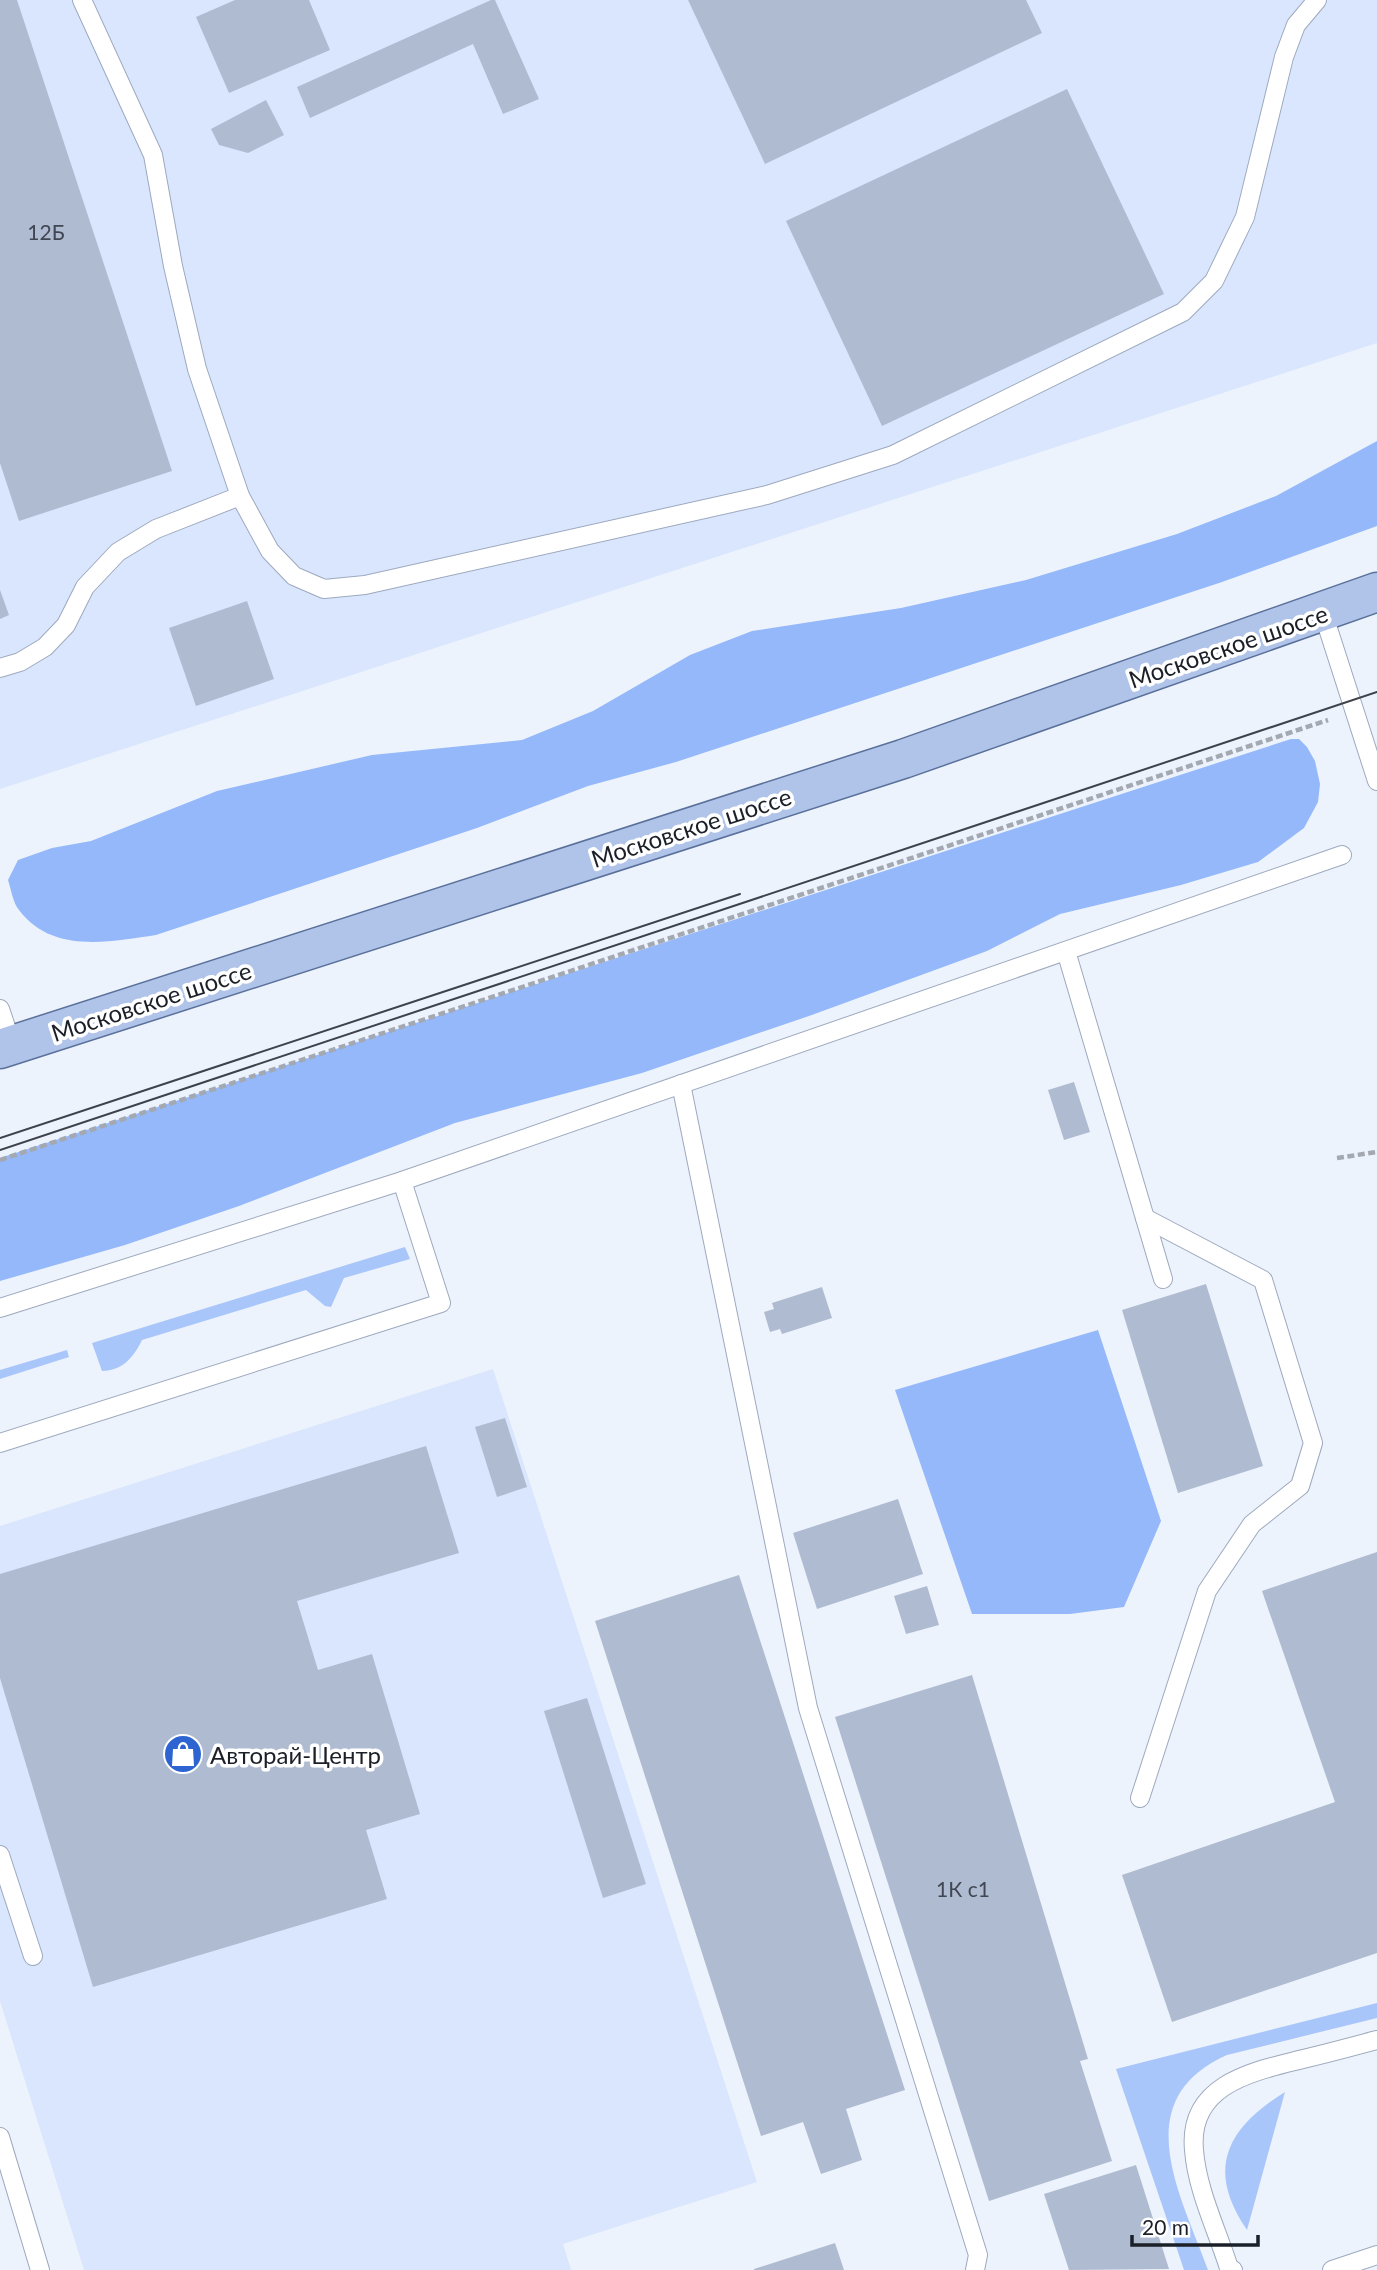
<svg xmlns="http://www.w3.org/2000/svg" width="1377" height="2270" viewBox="0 0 1377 2270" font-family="Lato,sans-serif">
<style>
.built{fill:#d9e6fd}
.green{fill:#a9c6fb}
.forest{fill:#94b8fa}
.building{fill:#afbbd1}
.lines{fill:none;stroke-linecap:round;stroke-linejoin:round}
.service-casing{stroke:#9da9be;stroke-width:20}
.primary-casing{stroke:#59709a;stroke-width:41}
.path{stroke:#a3a8b1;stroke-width:4.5;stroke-dasharray:7 3.5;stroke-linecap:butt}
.service{stroke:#fff;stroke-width:18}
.primary{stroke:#b0c3e8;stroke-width:38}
.tram{stroke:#3e424a;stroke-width:2}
.labels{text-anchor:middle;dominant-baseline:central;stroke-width:7;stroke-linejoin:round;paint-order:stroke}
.number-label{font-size:21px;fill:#404652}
.street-label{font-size:24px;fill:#1b1f27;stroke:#fff}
.poi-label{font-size:24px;fill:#1b1f27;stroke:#fff;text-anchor:start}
</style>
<rect width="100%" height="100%" fill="#edf3fc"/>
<!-- built -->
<g class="built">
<polygon points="0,0 1377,0 1377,343 0,789"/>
<polygon points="493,1369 757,2182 563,2244 571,2270 84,2270 0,2001 0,1526"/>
</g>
<!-- green -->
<g class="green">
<path d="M405 1247 410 1259 344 1278 331 1307 325 1306 306 1290 142 1340C134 1357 122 1371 102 1371L92 1343Z"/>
<polygon points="67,1350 69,1357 0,1379 0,1370"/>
<path d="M1377 2003V2018L1227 2055C1126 2100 1181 2195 1208 2270H1184L1116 2069Z"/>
<path d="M1285 2092 1247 2230C1205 2169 1227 2128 1285 2092Z"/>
</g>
<!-- forest -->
<g class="forest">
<path d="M1377 441V526L1222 582 676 762 588 786 477 828 156 935C109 942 52 954 19 910 13 903 11 889 8 880L18 860 52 848 91 841 217 791 372 755 522 740 593 711 690 655 752 631 901 608 1026 580 1177 534 1276 496Z"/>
<polygon points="1291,739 1299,739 1307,747 1315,761 1320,784 1318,802 1304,828 1258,862 1181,885 1060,914 987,951 809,1016 642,1073 455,1123 239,1206 125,1245 0,1281 0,1158"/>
<polygon points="1098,1330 1161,1521 1124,1607 1070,1614 972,1614 895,1390"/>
</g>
<!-- building -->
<g class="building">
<polygon points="0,0 17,0 172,471 19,521 0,463"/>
<polygon points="235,0 309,0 330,50 229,93 196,17"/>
<polygon points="491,0 495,0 539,99 503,114 473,44 310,118 297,87"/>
<polygon points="688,0 1026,0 1042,33 765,164"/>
<polygon points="1067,89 1164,294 882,426 786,221"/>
<polygon points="266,100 284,135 248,153 219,145 211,129"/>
<polygon points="0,590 9,615 0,619"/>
<polygon points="247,601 274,679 196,706 169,628"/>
<polygon points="1074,1082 1090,1132 1064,1140 1048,1090"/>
<polygon points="1206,1284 1263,1466 1178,1493 1122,1310"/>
<polygon points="822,1287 832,1318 782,1334 780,1329 770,1332 764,1312 774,1309 772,1303"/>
<polygon points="505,1418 527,1487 497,1497 475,1427"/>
<polygon points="426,1446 459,1553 297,1601 318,1670 372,1654 420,1814 366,1830 387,1899 93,1987 0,1678 0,1574"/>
<polygon points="898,1499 923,1574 817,1609 793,1533"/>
<polygon points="1377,1552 1377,1953 1172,2022 1122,1875 1335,1802 1262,1591"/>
<polygon points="739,1575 905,2090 846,2109 862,2160 821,2174 803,2122 761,2136 595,1621"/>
<polygon points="927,1586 939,1625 906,1634 894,1596"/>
<polygon points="972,1675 1088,2059 1080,2061 1112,2161 989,2201 835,1717"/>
<polygon points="587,1698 646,1884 603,1898 544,1711"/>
<polygon points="1136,2165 1169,2269 1069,2270 1044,2194"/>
<polygon points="835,2243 844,2270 754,2270 754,2269"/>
</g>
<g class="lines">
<defs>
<g id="service">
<polyline points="82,0 153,155 173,266 197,369 240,496 270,551 294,576 324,589 365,585 767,495 893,455 1183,312 1214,281 1245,217 1284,57 1296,25 1317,0"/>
<polyline points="1323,613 1377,781"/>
<polyline points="0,668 20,662 45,647 66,625 85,587 118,552 156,529 240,496"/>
<polyline points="1066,951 1163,1279"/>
<polyline points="0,1009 12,1045"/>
<polyline points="681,1084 808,1708 978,2255 975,2270"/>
<polyline points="0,1308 402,1181 1342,855"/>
<polyline points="0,1443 441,1303 402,1181"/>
<polyline points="1140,1798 1207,1591 1252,1524 1300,1486 1313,1443 1263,1280 1145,1218"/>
<polyline points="0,1855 33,1956"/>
<polyline points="0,2137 40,2270"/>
<path d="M1233 2270 1229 2268C1217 2230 1197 2190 1194 2150 1188 2085 1251 2072 1299 2060 1325 2054 1351 2047 1377 2040"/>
<polyline points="1332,2270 1377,2255"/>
</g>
<polyline id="primary" points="0,1049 903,759 1377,592"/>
</defs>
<!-- service casing -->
<use href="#service" class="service-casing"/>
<!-- primary casing -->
<use href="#primary" class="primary-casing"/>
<!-- path -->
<g class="path">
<polyline points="1337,1158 1377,1152"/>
<polyline points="0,1160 1328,720"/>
</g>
<!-- service -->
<use href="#service" class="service"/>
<!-- primary -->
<use href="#primary" class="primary"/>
<!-- tram -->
<g class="tram">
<polyline points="0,1138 740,894"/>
<polyline points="0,1150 1377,692"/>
</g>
</g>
<!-- icons -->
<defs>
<symbol id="shop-disc" viewBox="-11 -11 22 22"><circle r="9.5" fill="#2d64d2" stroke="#fff"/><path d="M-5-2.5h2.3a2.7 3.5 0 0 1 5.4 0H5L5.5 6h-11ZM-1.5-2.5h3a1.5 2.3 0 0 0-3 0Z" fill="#fff"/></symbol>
</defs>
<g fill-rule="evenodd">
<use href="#shop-disc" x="161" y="1732" width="44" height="44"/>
</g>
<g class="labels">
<!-- number labels -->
<g class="number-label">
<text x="46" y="231">12Б</text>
<text x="963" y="1888">1К с1</text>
</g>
<!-- street labels -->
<g class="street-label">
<text transform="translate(1228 646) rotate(-19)">Московское шоссе</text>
<text transform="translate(691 827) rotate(-18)">Московское шоссе</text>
<text transform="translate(151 1001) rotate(-18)">Московское шоссе</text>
</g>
<!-- poi labels -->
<g class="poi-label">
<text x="210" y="1754">Авторай-Центр</text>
</g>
</g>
<!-- scale -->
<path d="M1132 2235v10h126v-10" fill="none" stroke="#1b1f27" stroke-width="3.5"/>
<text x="1142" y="2235" font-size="21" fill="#1b1f27" stroke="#ffffff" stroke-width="5" paint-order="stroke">20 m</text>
</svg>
